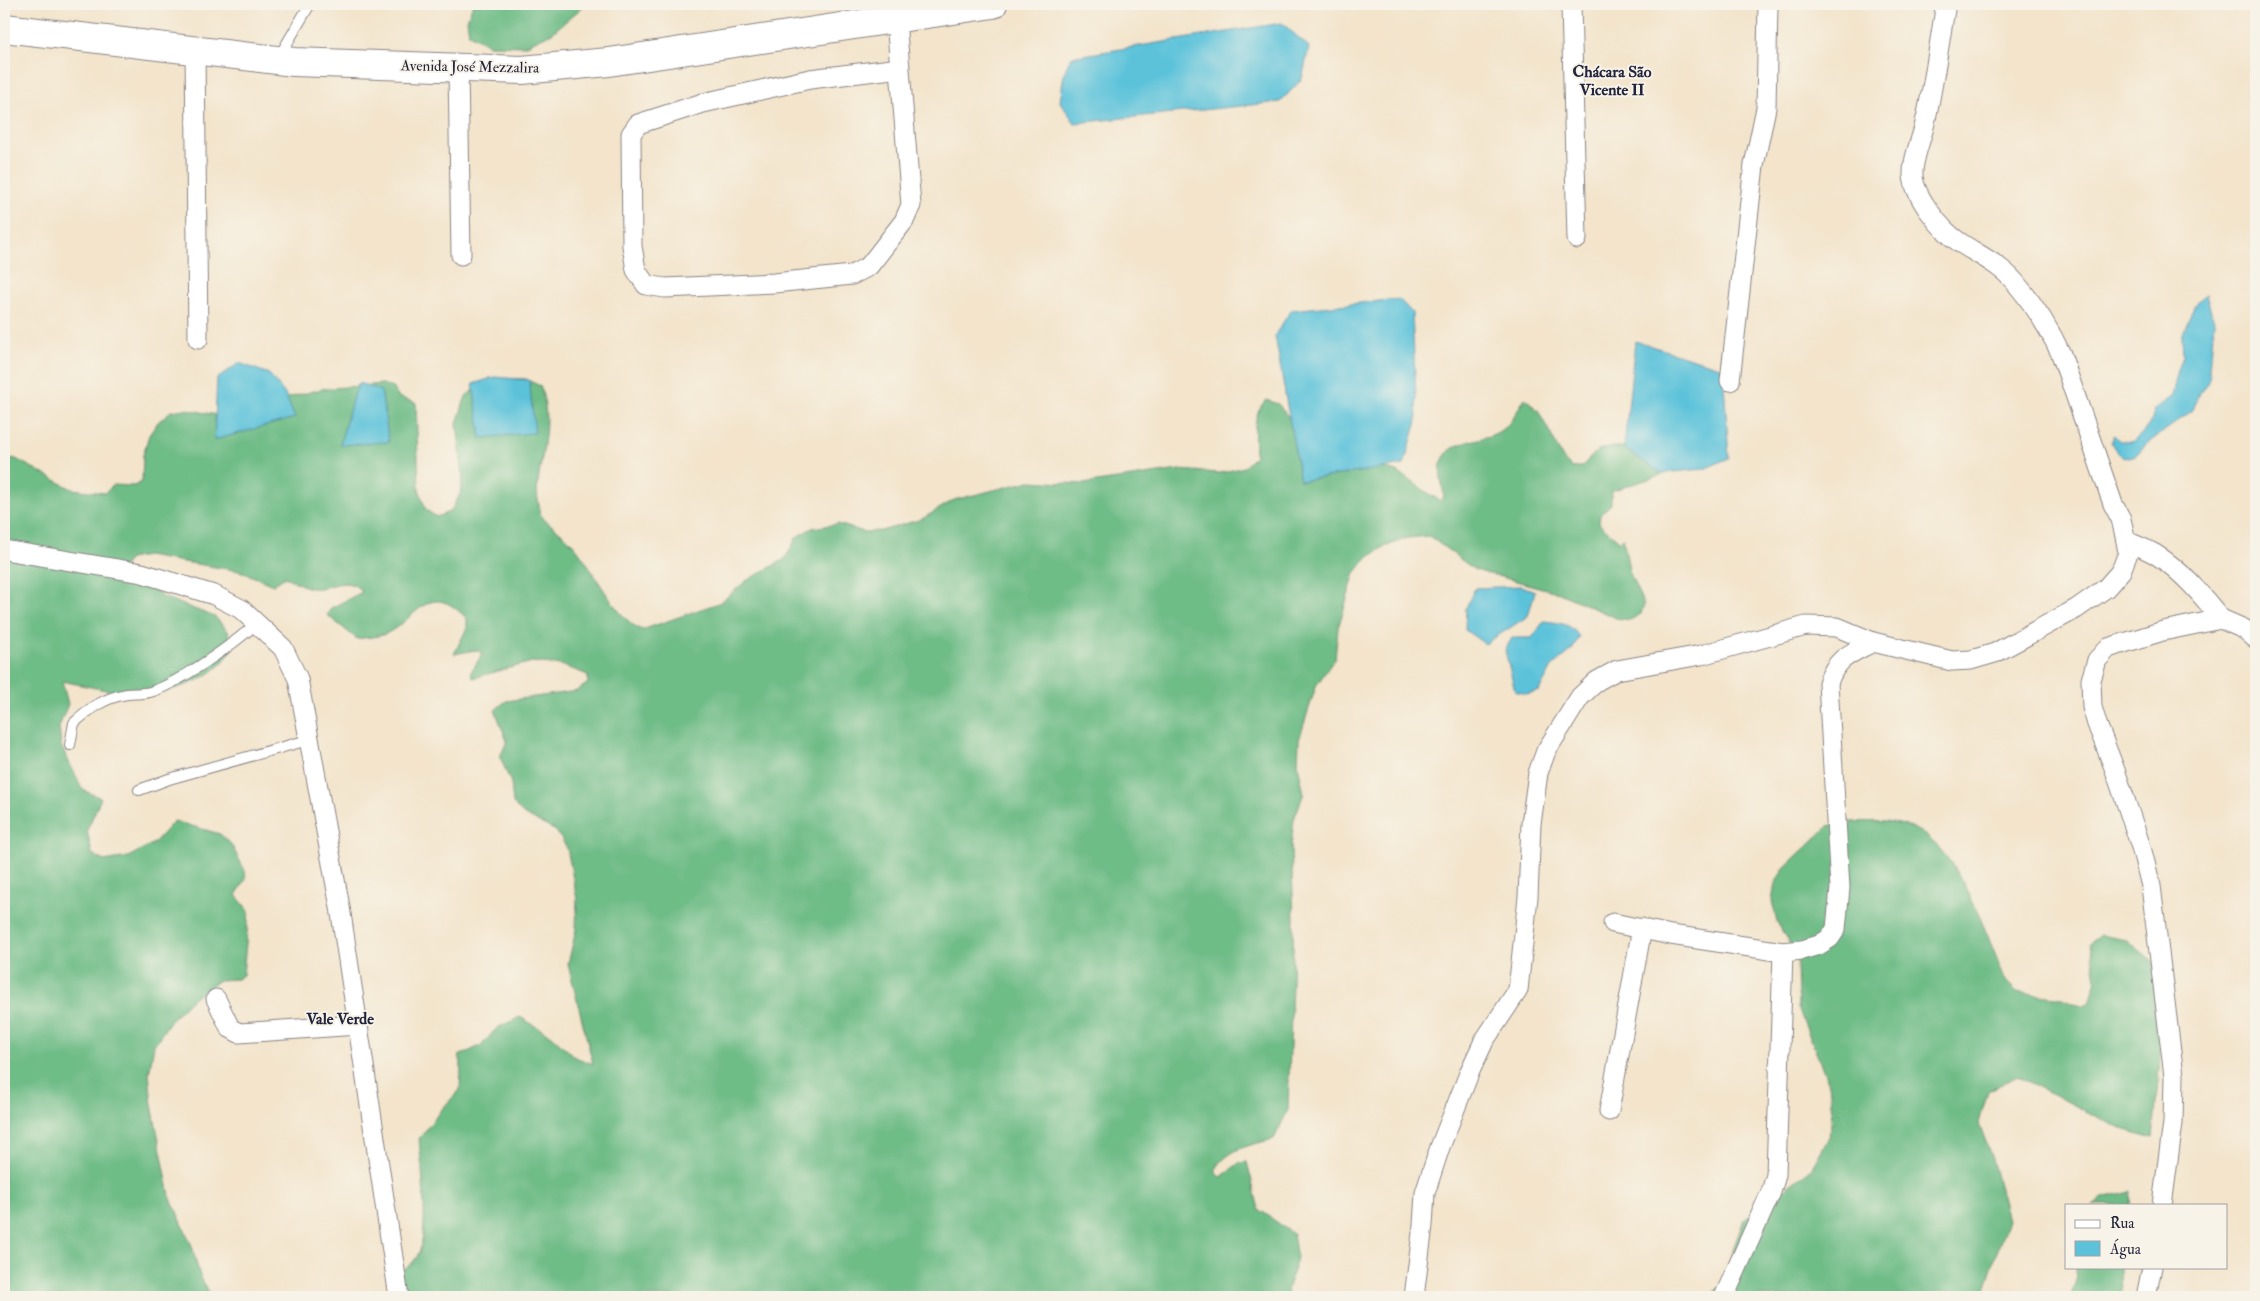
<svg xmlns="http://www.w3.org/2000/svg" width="2260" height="1301" viewBox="0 0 2260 1301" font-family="'IM FELL Double Pica',serif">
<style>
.forest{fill:#6ebc86;stroke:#486f60}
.water{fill:#5cc2da;stroke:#3f728a}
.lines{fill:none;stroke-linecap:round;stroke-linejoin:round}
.service-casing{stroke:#8a8383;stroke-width:12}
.minor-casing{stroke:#8a8383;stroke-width:21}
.secondary-casing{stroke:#8a8383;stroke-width:30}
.service{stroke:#fff;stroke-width:10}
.minor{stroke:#fff;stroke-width:19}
.secondary{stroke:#fff;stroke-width:28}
.labels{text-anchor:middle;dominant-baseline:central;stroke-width:4;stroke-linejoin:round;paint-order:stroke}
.street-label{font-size:15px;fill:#22223b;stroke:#f7f3e8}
.neighbourhood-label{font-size:16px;font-weight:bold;fill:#22223b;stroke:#f7f3e8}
</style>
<rect width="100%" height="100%" fill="#f7f3e8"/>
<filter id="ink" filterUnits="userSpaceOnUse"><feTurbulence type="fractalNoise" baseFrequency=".02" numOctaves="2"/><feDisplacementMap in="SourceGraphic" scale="10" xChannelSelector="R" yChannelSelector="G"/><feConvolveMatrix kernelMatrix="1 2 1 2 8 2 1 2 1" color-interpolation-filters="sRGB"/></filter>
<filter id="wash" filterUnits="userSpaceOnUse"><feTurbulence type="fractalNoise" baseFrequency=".0096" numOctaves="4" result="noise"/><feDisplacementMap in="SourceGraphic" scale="20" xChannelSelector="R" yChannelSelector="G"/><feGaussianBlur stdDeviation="1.12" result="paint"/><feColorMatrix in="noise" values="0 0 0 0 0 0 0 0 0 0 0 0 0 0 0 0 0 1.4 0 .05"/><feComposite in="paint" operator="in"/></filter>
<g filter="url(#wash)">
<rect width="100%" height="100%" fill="#f3e4cb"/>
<!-- forest -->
<g class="forest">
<polygon points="473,4 586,4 552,33 524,46 489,45 469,34 467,20"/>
<path d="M490 378 526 379 540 386C553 421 541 454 537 490 537 498 540 508 541 517 552 526 564 534 573 544 593 567 615 619 642 630L721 602 746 581 785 559 797 537 812 528 838 524 864 532 881 531 922 519 954 500 1030 481 1083 484 1179 470 1220 473 1244 467 1255 456C1255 439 1251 411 1267 400L1278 404 1310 444 1399 473 1440 501 1444 496C1443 487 1439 474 1441 465 1449 435 1486 445 1505 427 1513 421 1519 407 1525 398L1538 410 1564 460 1572 468 1581 467 1598 450 1610 447H1644L1677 470 1611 491V504L1600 515 1599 523 1619 541 1623 538 1630 574 1644 605 1641 614 1630 620 1616 618 1557 592 1475 570 1429 536 1407 538 1382 548 1366 559 1355 573 1338 628 1335 658 1316 686 1299 740 1298 765 1304 793 1294 819 1291 847 1294 918 1288 1110 1274 1139C1251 1145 1227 1148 1215 1171L1221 1177 1239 1163 1247 1162 1259 1209 1293 1234 1297 1258 1287 1290 1289 1297H393L392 1277C399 1272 409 1267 414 1261 432 1241 421 1166 419 1139L441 1110 460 1090 461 1062 459 1056 482 1045 497 1028 520 1017 552 1036 575 1057 593 1064 568 964 576 930 577 899 567 848 556 831 523 814 513 804 511 783 500 757 507 741 495 710 506 701 577 691 588 683V675L561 665 532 662 473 678 471 672 483 653 475 650 454 654 467 628V619C431 581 422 612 391 631 383 637 367 637 357 639L327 615 331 608 362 592C347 573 329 591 311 588 303 587 293 580 285 577L273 585 240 571 146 556 129 559 123 569 126 583 132 573 136 572 163 597 215 617 228 631 232 649C213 684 164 695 127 693 105 691 83 685 62 681L68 704 59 727 61 746 83 790 101 798 87 830 92 854 104 861 128 857 154 843 174 821 220 834 231 844 245 871 246 879 236 895 249 911 243 975 237 979 219 980 193 998 170 1021 154 1045 149 1074 152 1105 170 1196 192 1246 199 1273 210 1297H4V457L16 459 72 489 105 493 113 485 134 486 142 482 143 455 149 435 158 422 171 411 185 409 222 416 321 389 383 384 394 389 398 397 416 403 419 489 426 510 437 517 451 511 460 494 463 477 457 423 466 396Z"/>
<path d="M1844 822C1865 822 1891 819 1912 828 1959 847 1987 937 2006 981L2017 992 2063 998 2081 1006 2089 1003 2096 980 2090 943 2100 935 2127 940 2154 962 2164 1010 2153 1138 2119 1128 2017 1076 1988 1091 1979 1123 1992 1159 2008 1219 1985 1288 1989 1297H1706L1731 1280 1733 1249 1744 1220 1811 1169 1829 1137 1832 1111 1829 1084 1798 1008 1797 957 1777 922 1772 901 1775 884 1784 868 1828 826Z"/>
<polygon points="2131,1191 2130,1205 2093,1205 2103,1198"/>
<polygon points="2076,1267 2120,1267 2121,1297 2070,1297 2077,1281"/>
</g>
<!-- water -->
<g class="water">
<polygon points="1282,23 1309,47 1302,79 1280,102 1075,123 1060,102 1064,73 1071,57"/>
<path d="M2206 295 2214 321 2209 382 2199 394 2193 410 2148 443 2136 455 2125 458 2117 452 2111 443 2114 435 2120 441 2133 442C2143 432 2153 424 2154 409L2172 396 2178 370 2183 356 2182 336 2192 311 2199 300Z"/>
<polygon points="1399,299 1412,313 1417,421 1404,465 1300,481 1275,335 1291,310"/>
<polygon points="1635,341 1723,368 1729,458 1704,469 1661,473 1624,448"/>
<polygon points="239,363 269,374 285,394 295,418 214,440 217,379"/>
<polygon points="495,377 529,380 535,433 481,438 473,384"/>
<polygon points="359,383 381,391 389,442 340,445 352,400"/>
<polygon points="1521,586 1535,591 1528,616 1485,644 1465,630 1466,608 1475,588"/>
<path d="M1544 621C1560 623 1571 623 1579 637L1572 650 1552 667 1539 691 1526 694 1515 691 1505 650 1512 638H1532Z"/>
</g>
</g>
<g filter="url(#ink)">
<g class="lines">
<defs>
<g id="service">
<polyline points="279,57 310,4"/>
<path d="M70 745 74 723C91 708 103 698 127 694 135 693 143 694 150 692 178 684 235 643 257 623"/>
<polyline points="139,790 169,779 308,740"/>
</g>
<g id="minor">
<polyline points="1571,4 1577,239"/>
<polyline points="896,20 911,205 904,221 869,266 852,275 774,283 665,288 646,285 636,270 632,246 631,134 638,124 703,103 810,79 900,68"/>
<polyline points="195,51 198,339"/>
<polyline points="458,69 461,255"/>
<polyline points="1730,381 1754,165 1766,108 1768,4"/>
<path d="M2126 541C2136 545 2146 549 2155 554 2181 570 2202 595 2221 619"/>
<polyline points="4,550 142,573 214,595 241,609 283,648 298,679 340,907 399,1297"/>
<path d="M1613 923 1671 935 1783 952 1802 950 1819 945 1830 938 1836 929 1840 888 1828 683C1837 657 1850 654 1873 642"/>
<polyline points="216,999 230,1028 239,1033 358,1025"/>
<polyline points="1609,1111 1642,928"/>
<polyline points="2162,1205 2173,1123 2174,1076 2151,886 2141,847 2115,770 2097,724 2092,707 2091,680 2097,660 2108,648 2163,631 2221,619 2244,629 2256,639"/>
<path d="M1414 1297 1423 1225 1425 1193 1440 1147 1470 1071 1484 1041 1518 990 1528 897 1531 824 1538 773 1546 751 1580 697 1597 681 1617 670 1701 655 1806 626 1837 627 1873 642 1952 661 1971 660 1995 653 2076 609 2106 588 2121 571 2128 553 2126 541 2121 519 2113 504 2061 354C2049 328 2033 303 2014 281 1999 264 1977 254 1959 242 1941 230 1914 196 1913 175 1912 160 1922 138 1925 123 1934 84 1939 43 1946 4"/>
<polyline points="1724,1297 1771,1192 1776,1175 1783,952"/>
<polyline points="2146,1297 2152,1267"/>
</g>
<polyline id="secondary" points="4,28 294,62 522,70 609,62 993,4"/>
</defs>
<!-- service casing -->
<use href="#service" class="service-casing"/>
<!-- minor casing -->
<use href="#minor" class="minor-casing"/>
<!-- secondary casing -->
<use href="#secondary" class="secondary-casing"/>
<!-- service -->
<use href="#service" class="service"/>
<!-- minor -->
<use href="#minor" class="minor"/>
<!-- secondary -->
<use href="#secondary" class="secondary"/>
</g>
</g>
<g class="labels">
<!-- street labels -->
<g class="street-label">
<text transform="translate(470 67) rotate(1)">Avenida José Mezzalira</text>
</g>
<!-- neighbourhood labels -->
<g class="neighbourhood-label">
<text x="1612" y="72">Chácara São<tspan x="1612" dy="18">Vicente II</tspan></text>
<text x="340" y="1019">Vale Verde</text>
</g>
</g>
<!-- margin -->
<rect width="2260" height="1301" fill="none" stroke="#f7f3e8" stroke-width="20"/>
<!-- legend -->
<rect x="2065" y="1204" width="162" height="65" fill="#f7f3e8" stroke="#a29fa3"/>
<rect x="2075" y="1220" width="25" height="8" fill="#ffffff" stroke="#a29fa3"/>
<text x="2110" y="1228" font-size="15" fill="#22223b">Rua</text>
<rect x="2075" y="1241" width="25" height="15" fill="#5cc2da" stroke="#a29fa3"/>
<text x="2110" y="1254" font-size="15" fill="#22223b">Água</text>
</svg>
